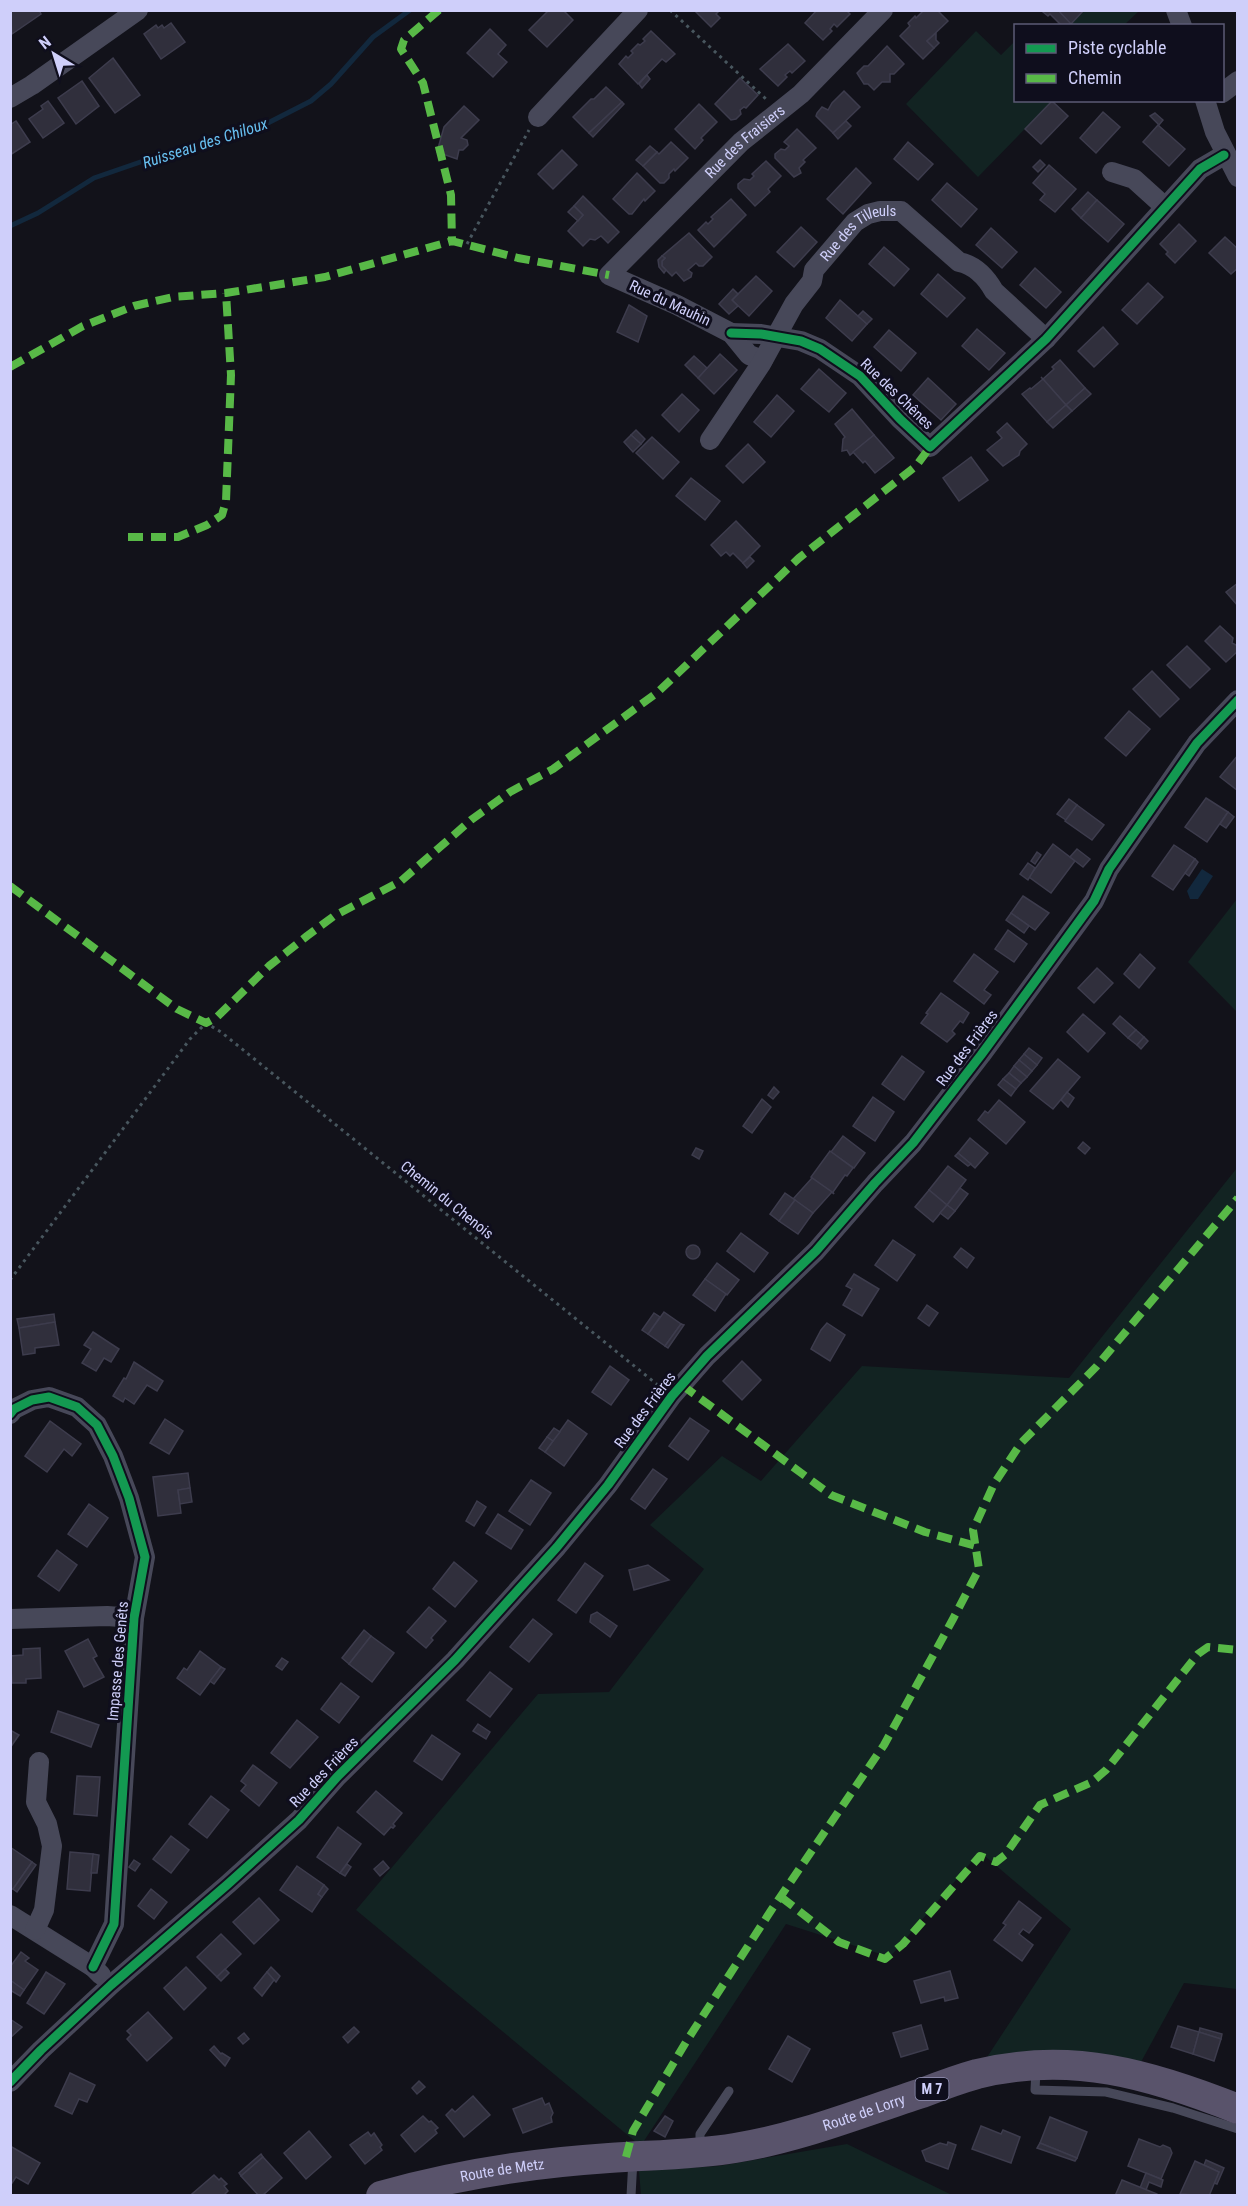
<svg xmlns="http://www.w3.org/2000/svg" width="1248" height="2206" viewBox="0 0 1248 2206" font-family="'Roboto Condensed',sans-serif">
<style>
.green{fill:#122322}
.water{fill:#12283d}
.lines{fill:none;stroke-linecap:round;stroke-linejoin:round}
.stream{stroke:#12283d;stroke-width:5}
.building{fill:#302f3c;stroke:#3d3c4d;stroke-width:1.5}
.path{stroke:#48565e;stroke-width:3;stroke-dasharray:3 4.5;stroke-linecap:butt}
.service{stroke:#474859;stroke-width:9}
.minor{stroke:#474859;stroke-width:20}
.primary{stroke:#59536b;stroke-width:30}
.quiet{stroke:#58b947;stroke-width:8;stroke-dasharray:15 8;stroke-linecap:butt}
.cycleway-casing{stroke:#0f0e1d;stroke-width:13}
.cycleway{stroke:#139951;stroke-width:9}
.labels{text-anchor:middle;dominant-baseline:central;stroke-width:6;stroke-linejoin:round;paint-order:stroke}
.shield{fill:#0f0e1d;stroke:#9595b8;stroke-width:1.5}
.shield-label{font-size:14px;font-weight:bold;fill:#cfcffa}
.street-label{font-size:15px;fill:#cfcffa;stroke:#0f0e1d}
.water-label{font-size:16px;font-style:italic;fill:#67bff0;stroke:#0f0e1d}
</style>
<rect width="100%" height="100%" fill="#12121a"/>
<!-- green -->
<g class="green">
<polygon points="1084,11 1139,11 1124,25 1069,26"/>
<polygon points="976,31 1001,55 1015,41 1016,100 1052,101 978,177 906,104"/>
<polygon points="1237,899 1238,1012 1237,1012 1188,962"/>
<polygon points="1237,1168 1237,1989 1184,1983 1135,2073 976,2074 1071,1929 980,1852 890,1957 786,1924 642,2144 636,2142 356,1910 538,1694 609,1692 704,1569 650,1525 722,1456 761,1481 862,1366 1069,1378"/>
<polygon points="847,2144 952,2195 641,2195 639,2171 719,2166"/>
</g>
<!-- water -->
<polygon class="water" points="1202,869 1213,876 1198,899 1190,899 1187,891"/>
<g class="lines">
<!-- stream -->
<polyline class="stream" points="10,226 38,213 94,178 152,158 260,127 311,101 331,84 373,37 410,10"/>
</g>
<!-- building -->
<g class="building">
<polygon points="10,10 39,10 41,14 12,34"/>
<polygon points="549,10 563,10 573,20 547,47 529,30"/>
<polygon points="694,10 720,10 716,14 720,18 711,27"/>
<polygon points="817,10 846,10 850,14 837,27 834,24 830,29 832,31 823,40 805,23"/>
<polygon points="937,10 948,21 927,41 934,48 923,59 900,36 910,26 908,23 915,16 916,18 922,12 921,10"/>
<polygon points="1045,10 1058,10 1071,23 1069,26 1062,26 1050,14 1048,16 1043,12"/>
<polygon points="1058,10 1084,10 1071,24"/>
<polygon points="171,23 185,42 161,59 144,34 156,25 158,28 162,25 164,28"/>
<polygon points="490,29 506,45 498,54 507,62 493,77 467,53"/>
<polygon points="651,31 675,54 666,62 662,59 638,84 619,64 626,56 628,58 633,53 631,51 638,44 640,45 645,41 643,39"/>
<polygon points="936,33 936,40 939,43 934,48 927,41"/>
<polygon points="788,44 805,61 792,73 790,71 785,75 787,77 778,86 760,69"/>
<polygon points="887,46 904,64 894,74 890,74 890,82 882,82 874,90 868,84 864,84 857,73 864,66 868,66"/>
<polygon points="113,58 140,95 115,113 89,78"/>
<polygon points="647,75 650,79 642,88 639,84"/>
<polygon points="740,78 758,95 746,108 744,107 740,110 741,114 736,119 731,120 715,104"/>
<polygon points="82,81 99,106 76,124 58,98"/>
<polygon points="606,87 622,102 589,133 573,117 591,99 594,99"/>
<polygon points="844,91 860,107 833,133 816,116 817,113 822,107 828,110 832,103"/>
<polygon points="48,101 64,123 43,138 29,119 43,109 41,106"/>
<polygon points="1052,101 1068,116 1041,144 1025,129"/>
<polygon points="622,102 624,104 593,137 589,133"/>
<polygon points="699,104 717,122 701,138 703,140 695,149 675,129"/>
<polygon points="464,106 479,120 461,138 467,140 468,145 463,150 459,150 457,159 437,152 444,127"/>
<polygon points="1103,112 1120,127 1096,153 1080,138"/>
<polygon points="1155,113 1163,120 1159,125 1150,116"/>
<polygon points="16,121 30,142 10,155 10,125"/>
<polygon points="846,121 851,126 838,139 833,133"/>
<polygon points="1158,125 1185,149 1169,166 1143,142"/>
<polygon points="797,129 816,148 803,160 805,162 799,168 801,173 794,177 775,158 775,154 781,149 785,150 789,146 784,142"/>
<polygon points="671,142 688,158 675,171 674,169 669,174 669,178 664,183 660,183 643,166 657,152 659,154"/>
<polygon points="908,142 933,164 918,180 894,159"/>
<polygon points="650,146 657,152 643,166 636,160"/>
<polygon points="562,150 577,165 553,189 538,174"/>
<polygon points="1040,160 1045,165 1038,172 1033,167"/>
<polygon points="766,161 781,176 768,189 770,192 755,206 738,188 738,184 744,179 750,180 754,176 752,174"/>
<polygon points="1049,165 1076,189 1055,212 1040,200 1045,194 1033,183"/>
<polygon points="856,168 871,183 843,214 827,199"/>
<polygon points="637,173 655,191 645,201 644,199 632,214 629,214 613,199"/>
<polygon points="947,183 977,209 961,227 932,200"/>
<polygon points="1088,192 1097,200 1081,218 1072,209"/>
<polygon points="583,196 619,232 608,243 601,236 595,240 590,239 583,246 568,231 583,215 574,206"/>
<polygon points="731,199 746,215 714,247 698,230 706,222 708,224 713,219 711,217"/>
<polygon points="1097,200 1124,224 1108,242 1081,218"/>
<polygon points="574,206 583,215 578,221 568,212"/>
<polygon points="1179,224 1196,241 1175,263 1166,254 1168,252 1160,244"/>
<polygon points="801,227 817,242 794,267 777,252"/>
<polygon points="991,228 1017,252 1002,268 976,245"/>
<polygon points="689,233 712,257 703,266 699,266 696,263 688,270 692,273 691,277 684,281 676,272 672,276 662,266 662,261 665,258 662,256"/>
<polygon points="1225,237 1238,249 1238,268 1231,274 1209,253"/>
<polygon points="884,247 909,269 894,286 869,264"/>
<polygon points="662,256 665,258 662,261 662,266 666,270 664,273 659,267 658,260"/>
<polygon points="1035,268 1061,292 1046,308 1020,285"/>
<polygon points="938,274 965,298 947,317 921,294"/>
<polygon points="756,276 772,291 749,316 732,300"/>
<polygon points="1148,283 1163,297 1137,324 1122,310"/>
<polygon points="733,289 738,294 732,300 738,306 729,314 719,304"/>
<polygon points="840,300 867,324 852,341 826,318"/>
<polygon points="629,305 647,316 638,342 617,332"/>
<polygon points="863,311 872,319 867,324 858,316"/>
<polygon points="1103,327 1118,344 1094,367 1078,351"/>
<polygon points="977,329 1005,353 989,370 962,346"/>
<polygon points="889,330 916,353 901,371 874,347"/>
<polygon points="720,354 737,370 714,394 698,378"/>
<polygon points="694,356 707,368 698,378 685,365"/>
<polygon points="1060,360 1085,388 1066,405 1041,377 1043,379 1054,369 1052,367"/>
<polygon points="819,369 846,393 829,412 801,389"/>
<polygon points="928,378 956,404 941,420 913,395"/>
<polygon points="1043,379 1066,405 1047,422 1022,394 1030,388 1031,389"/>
<polygon points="1085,388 1091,394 1072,411 1066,405"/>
<polygon points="682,394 699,410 679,432 662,415"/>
<polygon points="777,395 794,411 771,437 754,422"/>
<polygon points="1066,405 1072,411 1053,428 1047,422"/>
<polygon points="852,409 874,435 850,455 847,450 842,451 843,439 845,437 835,424"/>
<polygon points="1007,423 1027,444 1020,451 1019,455 1003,466 987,450 1002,438 997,432"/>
<polygon points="636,430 645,439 641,444 631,435"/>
<polygon points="631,435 641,444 633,452 624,442"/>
<polygon points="874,435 894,458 875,473 865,461 863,463 853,452"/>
<polygon points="652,437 679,462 663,479 636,453"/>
<polygon points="748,444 765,462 743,483 726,466"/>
<polygon points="971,457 988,480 959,501 943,478"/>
<polygon points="691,478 720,501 705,520 676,496"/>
<polygon points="736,521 760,546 743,563 733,553 730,556 726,552 721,556 711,545"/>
<polygon points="750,557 754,561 747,568 743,563"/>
<polygon points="1238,583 1238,606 1226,592"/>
<polygon points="1220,626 1233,638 1232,643 1238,646 1238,651 1226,662 1205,641"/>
<polygon points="1187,646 1210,669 1190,688 1167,665"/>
<polygon points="1152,671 1179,699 1160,717 1133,689"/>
<polygon points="1129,711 1150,729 1126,756 1105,738"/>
<polygon points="1238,755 1238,788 1237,790 1220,777"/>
<polygon points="1206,798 1228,812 1207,842 1185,827"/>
<polygon points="1069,799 1077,805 1066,820 1057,814"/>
<polygon points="1077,805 1104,825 1092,840 1065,821"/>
<polygon points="1228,812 1234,817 1226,828 1220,824"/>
<polygon points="1053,844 1075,861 1051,893 1029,877"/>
<polygon points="1174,845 1195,859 1173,890 1152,876"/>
<polygon points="1077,849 1090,859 1083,867 1070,857"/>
<polygon points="1037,852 1041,855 1035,864 1031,861"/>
<polygon points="1195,859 1198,862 1189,876 1185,873"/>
<polygon points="1028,863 1035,868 1028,880 1020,874"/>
<polygon points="1023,896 1049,913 1035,930 1011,913"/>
<polygon points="1011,913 1029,926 1024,933 1006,920"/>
<polygon points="1008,930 1027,944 1014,962 995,949"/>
<polygon points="974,954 998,972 984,990 991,995 984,1004 954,981"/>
<polygon points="1140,954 1155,968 1139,988 1124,974"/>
<polygon points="1097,968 1113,983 1094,1003 1078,988"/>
<polygon points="941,993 969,1013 963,1023 960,1021 952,1031 955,1034 947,1042 921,1023 928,1014 926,1013"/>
<polygon points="1083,1014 1105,1033 1088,1052 1067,1032"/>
<polygon points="1120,1016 1136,1030 1128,1038 1113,1024"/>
<polygon points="1136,1030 1144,1037 1137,1045 1128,1038"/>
<polygon points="1144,1037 1148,1041 1141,1049 1137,1045"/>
<polygon points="1029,1048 1042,1058 1037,1065 1024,1054"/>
<polygon points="1024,1054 1037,1065 1032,1071 1019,1060"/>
<polygon points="902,1056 924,1072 904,1100 882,1084"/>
<polygon points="1058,1059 1080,1077 1053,1109 1030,1091"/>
<polygon points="1019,1060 1032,1071 1027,1077 1014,1066"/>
<polygon points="1014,1066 1027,1077 1021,1083 1009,1073"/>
<polygon points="1009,1073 1021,1083 1016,1089 1003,1079"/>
<polygon points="1003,1079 1016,1089 1011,1096 998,1085"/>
<polygon points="774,1087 779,1092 773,1099 768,1095"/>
<polygon points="1067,1092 1074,1098 1068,1107 1061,1100"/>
<polygon points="873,1097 894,1112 875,1141 853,1126"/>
<polygon points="762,1099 771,1107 752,1133 743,1126"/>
<polygon points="999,1100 1025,1122 1006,1144 978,1120 985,1111 988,1113"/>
<polygon points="843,1136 865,1153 854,1168 831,1152"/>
<polygon points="970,1138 988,1153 975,1168 958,1153"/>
<polygon points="1083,1142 1090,1148 1085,1154 1078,1148"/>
<polygon points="696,1148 703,1151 699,1159 692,1155"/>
<polygon points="830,1151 853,1168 847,1176 845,1175 833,1192 834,1194 811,1177"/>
<polygon points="958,1153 971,1164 968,1166 955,1156"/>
<polygon points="948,1166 966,1180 947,1205 929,1190"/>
<polygon points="812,1178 832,1192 813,1213 793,1199"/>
<polygon points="960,1188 968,1194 955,1211 947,1205"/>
<polygon points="929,1190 947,1205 933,1222 915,1207"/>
<polygon points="785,1193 795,1200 779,1221 770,1214"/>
<polygon points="795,1200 813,1213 798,1234 779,1221"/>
<polygon points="947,1205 955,1211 948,1219 940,1213"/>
<polygon points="741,1233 768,1253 754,1272 727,1251"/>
<polygon points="893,1240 915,1255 897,1281 875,1265"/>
<circle cx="693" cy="1252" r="7"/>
<polygon points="961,1248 974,1258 967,1268 954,1257"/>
<polygon points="717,1263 739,1280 727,1295 705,1279"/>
<polygon points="854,1274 879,1289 862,1316 843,1305 852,1289 846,1286"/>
<polygon points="705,1279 726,1294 715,1311 693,1295"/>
<polygon points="927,1305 938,1313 929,1326 918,1318"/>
<polygon points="664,1312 681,1324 665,1346 648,1334"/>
<polygon points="654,1313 660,1317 648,1334 642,1330"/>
<polygon points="54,1314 55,1322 19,1328 17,1319"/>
<polygon points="55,1322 59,1345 35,1348 35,1353 23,1355 19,1328"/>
<polygon points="827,1323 845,1335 830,1361 811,1349 821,1330"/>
<polygon points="681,1324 684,1325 668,1348 665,1346"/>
<polygon points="93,1332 119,1349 111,1362 104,1358 96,1371 82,1363 91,1349 84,1345"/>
<polygon points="742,1361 761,1380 742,1400 723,1381"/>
<polygon points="134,1362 163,1381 157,1391 147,1385 134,1404 125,1398 123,1402 113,1396 124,1378 126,1379"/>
<polygon points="610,1366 629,1380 611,1405 592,1392"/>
<polygon points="690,1418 709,1431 688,1460 669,1446"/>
<polygon points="165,1419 183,1431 169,1454 150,1443"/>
<polygon points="568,1420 587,1434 564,1466 545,1452"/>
<polygon points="50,1421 81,1444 72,1456 64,1449 47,1472 25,1456"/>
<polygon points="554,1428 560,1432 553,1441 547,1437"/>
<polygon points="547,1437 553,1441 545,1452 539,1448"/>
<polygon points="653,1469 667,1479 645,1509 631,1499"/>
<polygon points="188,1473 190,1488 178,1490 181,1513 158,1516 153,1477"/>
<polygon points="531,1480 551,1493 530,1525 509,1511"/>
<polygon points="190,1488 192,1502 180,1504 178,1490"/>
<polygon points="477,1501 486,1507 474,1526 466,1521"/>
<polygon points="89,1504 108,1518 87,1547 68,1534"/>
<polygon points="498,1514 523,1530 511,1549 486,1533"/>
<polygon points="57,1550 77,1565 59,1591 38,1576"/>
<polygon points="454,1562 477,1581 455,1607 433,1589"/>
<polygon points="585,1563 603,1576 576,1613 558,1600"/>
<polygon points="648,1565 669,1580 634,1590 629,1570"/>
<polygon points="429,1607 446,1621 431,1638 433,1640 426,1648 407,1632"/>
<polygon points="597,1612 617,1626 610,1637 590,1622 591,1615"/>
<polygon points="533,1619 552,1634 529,1662 510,1647"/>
<polygon points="364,1630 371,1636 349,1664 342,1658"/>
<polygon points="371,1636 394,1653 372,1682 349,1664"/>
<polygon points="88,1639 97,1656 93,1658 104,1677 84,1687 65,1651"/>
<polygon points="40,1648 41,1678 26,1679 26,1683 12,1683 10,1656 23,1655 23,1649"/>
<polygon points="200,1651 221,1667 200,1695 177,1678 184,1668 187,1670"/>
<polygon points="282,1658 288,1662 282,1670 276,1666"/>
<polygon points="221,1667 225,1669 214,1684 210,1681"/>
<polygon points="490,1672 512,1689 490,1717 467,1700"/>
<polygon points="341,1683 359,1697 339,1723 321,1709"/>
<polygon points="58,1711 99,1725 91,1747 51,1732"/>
<polygon points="297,1720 318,1737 290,1768 271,1753"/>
<polygon points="478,1724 490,1732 486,1739 473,1731"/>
<polygon points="10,1730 19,1735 10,1748"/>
<polygon points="432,1735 460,1754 442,1780 414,1761"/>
<polygon points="253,1765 277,1783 259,1806 241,1791 246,1785 241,1781"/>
<polygon points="77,1776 100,1777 97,1816 74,1814"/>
<polygon points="376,1791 402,1813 393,1824 395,1826 393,1828 391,1827 384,1835 357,1812"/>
<polygon points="211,1796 229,1810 207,1838 189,1824"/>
<polygon points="338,1827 361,1844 340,1873 317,1857"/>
<polygon points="171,1836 189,1850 171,1873 153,1859"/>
<polygon points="10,1847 32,1862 13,1889 10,1888"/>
<polygon points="70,1852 93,1854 90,1891 67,1889"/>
<polygon points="93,1854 99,1855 97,1873 91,1873"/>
<polygon points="134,1860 140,1864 135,1871 129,1867"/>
<polygon points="383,1861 389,1868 380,1876 374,1869"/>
<polygon points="32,1862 36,1865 17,1892 13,1889"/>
<polygon points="347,1864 351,1867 345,1876 340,1873"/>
<polygon points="297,1866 324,1885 318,1894 322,1897 312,1912 280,1890"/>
<polygon points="324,1885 328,1889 322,1897 318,1894"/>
<polygon points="151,1889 167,1902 154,1919 138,1906"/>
<polygon points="259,1898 279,1920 254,1944 233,1922"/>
<polygon points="1019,1901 1041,1918 1029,1933 1023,1929 1019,1934 1033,1945 1022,1961 994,1940 1006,1925 1003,1923"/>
<polygon points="221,1934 241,1954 217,1977 197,1957"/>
<polygon points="21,1952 29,1958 25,1961 38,1970 24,1990 10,1980 10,1967"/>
<polygon points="186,1967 206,1988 184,2010 164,1988"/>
<polygon points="271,1967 280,1976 276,1982 267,1972"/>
<polygon points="225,1969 229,1973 221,1981 217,1977"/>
<polygon points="950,1971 958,1998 945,2001 944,1997 921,2003 914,1981"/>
<polygon points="46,1972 65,1984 44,2014 27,2003"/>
<polygon points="267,1972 274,1980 262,1996 254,1988"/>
<polygon points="10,1980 24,1990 20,1996 10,1990"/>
<polygon points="148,2012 172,2038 147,2061 127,2039 131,2035 127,2031"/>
<polygon points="10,2019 22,2027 10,2038"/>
<polygon points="921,2025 928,2049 901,2057 893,2033"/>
<polygon points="1178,2026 1199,2032 1193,2054 1171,2047"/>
<polygon points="354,2027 359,2032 348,2043 343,2037"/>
<polygon points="1200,2028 1222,2034 1221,2039 1199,2032"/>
<polygon points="1199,2032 1221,2039 1214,2061 1193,2054"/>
<polygon points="244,2033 249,2039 243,2044 238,2038"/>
<polygon points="788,2036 810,2049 792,2082 769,2069"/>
<polygon points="214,2046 221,2054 222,2053 230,2058 225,2066 210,2050"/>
<polygon points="70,2073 95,2085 87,2102 79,2099 72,2114 55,2106"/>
<polygon points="419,2081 425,2087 417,2094 412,2088"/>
<polygon points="473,2096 490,2115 464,2137 446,2115 452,2109 455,2112"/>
<polygon points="542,2098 545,2105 549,2103 553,2113 551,2117 552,2122 523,2133 513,2109"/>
<polygon points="423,2116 429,2122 431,2121 438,2128 435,2130 437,2133 415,2152 401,2135"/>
<polygon points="665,2116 673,2121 665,2137 654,2131"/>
<polygon points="1050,2117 1087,2132 1077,2158 1040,2143"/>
<polygon points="981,2126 1001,2134 1003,2130 1020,2137 1011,2163 972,2149"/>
<polygon points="309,2131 331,2157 306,2179 284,2153"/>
<polygon points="368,2132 371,2136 374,2133 382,2145 380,2147 382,2150 365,2164 350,2145"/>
<polygon points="1139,2139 1160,2147 1163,2145 1170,2148 1172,2153 1161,2179 1128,2166"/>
<polygon points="948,2142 956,2145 948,2169 926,2161 922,2151 940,2143 947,2145"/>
<polygon points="1040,2143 1077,2158 1075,2161 1037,2148"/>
<polygon points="10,2146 40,2163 28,2184 16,2177 10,2186"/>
<polygon points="261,2154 263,2157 241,2176 239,2173"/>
<polygon points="263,2157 282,2178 263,2195 259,2196 241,2176"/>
<polygon points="1206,2160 1224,2168 1217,2184 1214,2183 1219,2172 1204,2165"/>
<polygon points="1195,2161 1219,2172 1209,2196 1180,2194"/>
<polygon points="1146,2173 1163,2180 1161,2187 1149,2182 1146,2190 1140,2188"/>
<polygon points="214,2175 219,2180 221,2178 227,2184 224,2186 228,2191 223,2196 193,2196 192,2194"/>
<polygon points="1122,2180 1157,2194 1157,2196 1115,2196"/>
</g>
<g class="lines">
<!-- path -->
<g class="path">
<polyline points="670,10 767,100"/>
<polyline points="467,244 529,130"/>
<polyline points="10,1280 190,1039 206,1023 221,1032 659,1386"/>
</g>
<!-- service -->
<g class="service">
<polyline points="1036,2070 1035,2090 1106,2092 1173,2108 1238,2129"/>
<polyline points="700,2148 700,2134 729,2091"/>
<polyline points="631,2196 633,2159"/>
</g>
<!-- minor -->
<g class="minor">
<polyline points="1176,10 1182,26"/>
<polyline points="1222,93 1238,81"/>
<polyline points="10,98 32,85 138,10"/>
<polyline points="1205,100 1215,132 1238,177"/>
<polyline points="538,117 638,10"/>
<polyline points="1112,172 1134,179 1165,207"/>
<polyline points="731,333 761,334 801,341 820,349 860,376 900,419 930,447 1046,339 1200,169 1224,155"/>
<path id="s1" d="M763 360 749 355 731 333 677 305 609 275 741 142 801 94 883 10"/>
<path id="s2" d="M710 440 761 364 794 304 812 281 814 270 855 222 868 214 880 211H901L959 262C974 265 986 277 994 291L1046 339"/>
<polyline points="10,1414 14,1409 32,1400 49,1397 77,1407 97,1425 113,1456 129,1498 145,1557 134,1618 114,1924 93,1967"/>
<polyline points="10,1619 107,1616 134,1618"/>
<polyline points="10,1915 93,1967 101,1975"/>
<polyline points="35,1930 44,1910 52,1846 47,1824 36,1802 39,1762"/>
<polyline points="10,2082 41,2050 111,1985 228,1884 299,1820 337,1777 455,1660 557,1547 608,1485 672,1396 707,1356 816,1251 875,1183 913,1143 981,1055 1094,901 1109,869 1197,743 1238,700"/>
</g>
<!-- primary -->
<path class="primary" id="s3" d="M381 2196C455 2175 532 2163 609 2158 651 2155 693 2155 735 2148 799 2138 860 2113 922 2093 940 2086 959 2079 977 2074 1071 2051 1150 2074 1238 2109"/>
<!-- quiet -->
<g class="quiet">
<polyline points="439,10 404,40 401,49 423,83 451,195 452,241"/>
<polyline points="10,367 83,326 134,306 173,297 226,293 325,277 452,241 518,258 609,275"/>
<polyline points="128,537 178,537 207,525 222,515 226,501 231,375 226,293"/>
<polyline points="10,886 177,1009 206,1023 217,1017 269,966 307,936 334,916 401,881 471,820 510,792 553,769 658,692 799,558 916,466 930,447"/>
<polyline points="682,1385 831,1495 925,1532 976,1546"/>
<polyline points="781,1897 839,1942 885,1959 903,1944 980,1856 996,1862 1005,1855 1040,1805 1092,1782 1106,1770 1198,1654 1208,1647 1238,1650"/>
<polyline points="626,2157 633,2131 686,2042 772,1909 884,1745 953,1619 979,1569 973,1530 994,1484 1021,1443 1096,1367 1238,1198"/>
</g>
<defs>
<g id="cycleway">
<polyline points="731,333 761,334 801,341 820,349 860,376 900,419 930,447 1046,339 1200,169 1224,155"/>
<polyline points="10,1414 14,1409 32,1400 49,1397 77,1407 97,1425 113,1456 129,1498 145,1557 134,1618 114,1924 93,1967"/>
<polyline points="10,2082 41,2050 111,1985 228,1884 299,1820 337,1777 455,1660 557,1547 608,1485 672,1396 707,1356 816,1251 875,1183 913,1143 981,1055 1094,901 1109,869 1197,743 1238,700"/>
</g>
</defs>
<!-- cycleway casing -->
<use href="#cycleway" class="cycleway-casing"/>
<!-- cycleway -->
<use href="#cycleway" class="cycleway"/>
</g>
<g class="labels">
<!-- shield labels -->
<rect class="shield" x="915.5" y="2078" width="33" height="22" rx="4.5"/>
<g class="shield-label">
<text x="932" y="2089">M 7</text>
</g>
<!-- street labels -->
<g class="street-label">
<text stroke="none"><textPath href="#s1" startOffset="369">Rue des Fraisiers</textPath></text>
<text stroke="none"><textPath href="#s2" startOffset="261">Rue des Tilleuls</textPath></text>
<text transform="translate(670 303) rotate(25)">Rue du Mauhin</text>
<text transform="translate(897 394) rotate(44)">Rue des Chênes</text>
<text transform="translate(967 1048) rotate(-53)">Rue des Frières</text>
<text transform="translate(447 1200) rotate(39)">Chemin du Chenois</text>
<text transform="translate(645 1410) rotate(-53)">Rue des Frières</text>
<text transform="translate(118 1661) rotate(-85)">Impasse des Genêts</text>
<text transform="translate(324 1772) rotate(-46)">Rue des Frières</text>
<text stroke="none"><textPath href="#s3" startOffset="492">Route de Lorry</textPath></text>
<text stroke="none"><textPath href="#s3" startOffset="124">Route de Metz</textPath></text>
</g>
<!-- water labels -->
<g class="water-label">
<text transform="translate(205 143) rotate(-18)">Ruisseau des Chiloux</text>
</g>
</g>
<!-- border -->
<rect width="1248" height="2206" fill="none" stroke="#cfcffa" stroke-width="24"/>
<!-- legend -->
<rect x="1014" y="24" width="210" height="78" fill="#0f0e1d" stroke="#5c5b75" stroke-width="1.5"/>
<rect x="1026" y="44" width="30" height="9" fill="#139951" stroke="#5c5b75" stroke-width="1.5"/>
<text x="1068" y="54" font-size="18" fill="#cfcffa">Piste cyclable</text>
<rect x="1026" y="74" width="30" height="9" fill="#58b947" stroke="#5c5b75" stroke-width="1.5"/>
<text x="1068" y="84" font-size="18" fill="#cfcffa">Chemin</text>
<!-- north arrow -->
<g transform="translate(54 54) rotate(322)" stroke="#0f0e1d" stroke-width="4.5" paint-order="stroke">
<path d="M0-4.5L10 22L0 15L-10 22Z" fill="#cfcffa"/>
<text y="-9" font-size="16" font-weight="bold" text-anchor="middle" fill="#cfcffa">N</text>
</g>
</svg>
